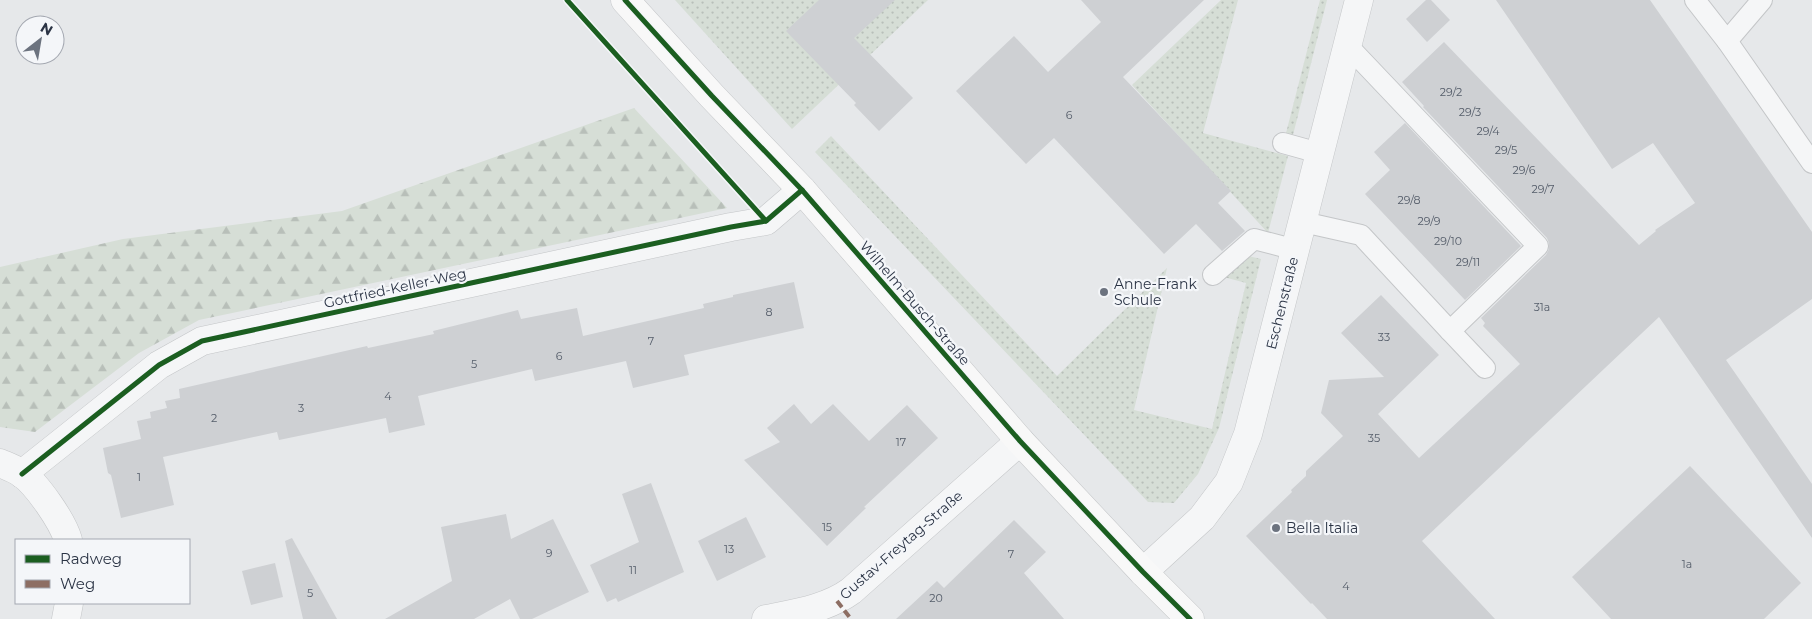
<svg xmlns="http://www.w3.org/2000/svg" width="1812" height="619" viewBox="0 0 1812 619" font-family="Montserrat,sans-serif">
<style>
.grass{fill:url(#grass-dots)}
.forest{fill:url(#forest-firs)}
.building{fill:#ced0d3}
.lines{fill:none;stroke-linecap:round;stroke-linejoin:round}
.service-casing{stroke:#c4c6c8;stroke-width:22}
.minor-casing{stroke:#c4c6c8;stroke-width:29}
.secondary-casing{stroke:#c4c6c8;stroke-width:29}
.service{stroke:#f5f6f7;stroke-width:20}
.minor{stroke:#f5f6f7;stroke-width:28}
.secondary{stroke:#f8f8f8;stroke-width:28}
.quiet{stroke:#8d6e63;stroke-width:4;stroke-dasharray:8 4;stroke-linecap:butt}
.cycleway-casing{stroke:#f4f6f9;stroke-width:8}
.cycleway{stroke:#1b5e20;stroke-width:5}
.poi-dot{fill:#6c737f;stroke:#f4f6f9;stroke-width:2}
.labels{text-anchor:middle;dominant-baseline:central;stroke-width:4.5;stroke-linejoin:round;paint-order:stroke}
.number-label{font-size:11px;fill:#545c69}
.poi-label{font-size:14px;fill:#2b3445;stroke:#f4f6f9;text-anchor:start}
.street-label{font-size:14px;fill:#2b3445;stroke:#f4f6f9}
</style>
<defs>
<pattern id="grass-dots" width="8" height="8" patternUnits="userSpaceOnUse" patternTransform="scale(1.25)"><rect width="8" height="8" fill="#d6ded6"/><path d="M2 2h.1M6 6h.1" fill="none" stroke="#b8bfb9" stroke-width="1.8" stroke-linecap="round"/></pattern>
<pattern id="forest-firs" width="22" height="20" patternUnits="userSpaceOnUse" patternTransform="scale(1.25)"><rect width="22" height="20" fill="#d6ded6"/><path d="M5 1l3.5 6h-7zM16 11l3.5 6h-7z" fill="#b8bfb9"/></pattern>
</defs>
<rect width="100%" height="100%" fill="#e6e8ea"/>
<!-- grass -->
<g class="grass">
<polygon points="675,0 928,0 792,129"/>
<polygon points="1221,0 1238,0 1203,133 1288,156 1268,233 1132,85"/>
<polygon points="1320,0 1327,0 1292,139 1285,137"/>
<polygon points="831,136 1057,376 1167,268 1134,410 1212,429 1246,283 1220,276 1244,255 1261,259 1219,428 1198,474 1174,503 1148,502 815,152"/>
</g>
<!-- forest -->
<polygon class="forest" points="634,108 727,208 199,320 139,353 35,432 0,427 0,267 123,239 342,211"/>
<!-- building -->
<g class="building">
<polygon points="819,0 895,0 854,38 913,98 879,131 854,105 856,103 786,31"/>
<polygon points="1081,0 1204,0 1123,77 1231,191 1218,203 1245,231 1222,251 1196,224 1164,254 1054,138 1026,164 956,91 1014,36 1048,72 1101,22"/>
<polygon points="1426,0 1431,0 1450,20 1427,42 1406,19"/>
<polygon points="1496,0 1650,0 1812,232 1812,299 1726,360 1812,484 1812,538 1659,317 1422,541 1495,619 1327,619 1312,603 1311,604 1246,536 1292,492 1291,490 1306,476 1306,471 1343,436 1321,413 1329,380 1384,377 1341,333 1381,295 1439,355 1378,414 1419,458 1520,364 1483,326 1485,323 1481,318 1546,255 1549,249 1549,243 1547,238 1423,107 1424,106 1402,82 1444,42 1639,245 1656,231 1655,230 1695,203 1653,143 1612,169"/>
<polygon points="1405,123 1521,246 1465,300 1365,194 1390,170 1374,152"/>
<polygon points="794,282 804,328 684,355 689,375 633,388 626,361 535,381 532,369 418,396 425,425 389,433 386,418 279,440 277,432 163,457 174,505 121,518 111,475 108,473 103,448 141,439 137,421 151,418 150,412 167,408 165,401 180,398 179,389 367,346 368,348 434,334 433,331 518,310 521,319 577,308 583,336 704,308 703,304 733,297 733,295"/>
<polygon points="794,404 811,424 833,404 869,441 907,405 938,438 864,507 866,508 827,546 744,460 780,442 767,428"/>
<polygon points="1690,466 1801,583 1764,619 1611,619 1572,577"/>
<polygon points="651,483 684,572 618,602 616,598 607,602 590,565 639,542 622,494"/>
<polygon points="506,514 511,539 553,519 589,592 532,619 520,619 510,599 474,619 385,619 452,581 441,527"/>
<polygon points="746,517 766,557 717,581 698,541"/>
<polygon points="1014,520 1046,552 1024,573 1064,619 896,619 937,581 944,588"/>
<polygon points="292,538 337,619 303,619 285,541"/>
<polygon points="275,563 283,597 251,605 242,571"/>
</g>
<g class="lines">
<defs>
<g id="service">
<polyline points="1695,0 1727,41 1812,163"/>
<polyline points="1727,41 1762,0"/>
<polyline points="1283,143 1319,153"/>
<polyline points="1303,222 1361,235 1450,331 1538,246 1348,46"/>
<polyline points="1213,275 1254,239 1296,250"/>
<polyline points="1450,331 1485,368"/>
</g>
<g id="minor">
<path d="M0 463C7 466 15 469 21 473 37 484 63 522 68 540"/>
<polyline points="22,474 159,365 202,341 731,227 766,221 802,190"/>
<polyline points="1143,572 1202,518 1229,482 1248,434 1359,0"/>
<polyline points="66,619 69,603"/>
<path d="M766 619C795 613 826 609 851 591L1020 441"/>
</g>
<polyline id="secondary" points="625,0 712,96 802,190 1020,441 1143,572 1190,619"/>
</defs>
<!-- service casing -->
<use href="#service" class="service-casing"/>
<!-- minor casing -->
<use href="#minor" class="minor-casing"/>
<!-- secondary casing -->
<use href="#secondary" class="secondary-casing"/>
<!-- service -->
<use href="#service" class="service"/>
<!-- minor -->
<use href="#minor" class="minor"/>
<!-- secondary -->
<use href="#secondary" class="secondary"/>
<!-- quiet -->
<polyline class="quiet" points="837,601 851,619"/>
<defs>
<g id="cycleway">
<polyline points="567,0 766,221"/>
<polyline points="625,0 712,96 802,190 1020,441 1143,572 1190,619"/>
<polyline points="22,474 159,365 202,341 731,227 766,221 802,190"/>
</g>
</defs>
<!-- cycleway casing -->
<use href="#cycleway" class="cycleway-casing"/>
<!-- cycleway -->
<use href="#cycleway" class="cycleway"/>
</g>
<!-- markers -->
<g class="poi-dot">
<circle cx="1104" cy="292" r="5"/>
<circle cx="1276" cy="528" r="5"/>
</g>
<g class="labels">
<!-- number labels -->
<g class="number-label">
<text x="1451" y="92">29/2</text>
<text x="1470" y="112">29/3</text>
<text x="1069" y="115">6</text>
<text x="1488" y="131">29/4</text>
<text x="1506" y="150">29/5</text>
<text x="1524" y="170">29/6</text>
<text x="1543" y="189">29/7</text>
<text x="1409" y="200">29/8</text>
<text x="1429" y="221">29/9</text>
<text x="1448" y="241">29/10</text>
<text x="1468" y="262">29/11</text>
<text x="1542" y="307">31a</text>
<text x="769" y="312">8</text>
<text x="1384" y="337">33</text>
<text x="651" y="341">7</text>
<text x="559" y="356">6</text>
<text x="474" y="364">5</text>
<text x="388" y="396">4</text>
<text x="301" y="408">3</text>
<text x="214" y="418">2</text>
<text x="1374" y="438">35</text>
<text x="901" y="442">17</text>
<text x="139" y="477">1</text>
<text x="827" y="527">15</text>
<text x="729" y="549">13</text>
<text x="549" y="553">9</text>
<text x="1011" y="554">7</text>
<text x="1687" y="564">1a</text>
<text x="633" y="570">11</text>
<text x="1346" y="586">4</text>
<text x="310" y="593">5</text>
<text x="936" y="598">20</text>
</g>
<!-- poi labels -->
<g class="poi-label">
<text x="1114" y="284">Anne-Frank<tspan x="1114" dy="16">Schule</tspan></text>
<text x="1286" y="528">Bella Italia</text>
</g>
<!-- street labels -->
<g class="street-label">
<text transform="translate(395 288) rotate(-12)">Gottfried-Keller-Weg</text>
<text transform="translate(915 303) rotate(49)">Wilhelm-Busch-Straße</text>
<text transform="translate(1282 303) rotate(-76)">Eschenstraße</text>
<text transform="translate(901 545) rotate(-41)">Gustav-Freytag-Straße</text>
</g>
</g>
<!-- legend -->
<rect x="15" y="539" width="175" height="65" fill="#f4f6f9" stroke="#a4a8b1"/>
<rect x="25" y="555" width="25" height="8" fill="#1b5e20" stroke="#a4a8b1"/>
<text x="60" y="564" font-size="15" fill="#2b3445">Radweg</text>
<rect x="25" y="580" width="25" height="8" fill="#8d6e63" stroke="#a4a8b1"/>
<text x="60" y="589" font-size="15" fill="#2b3445">Weg</text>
<!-- north arrow -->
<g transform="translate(40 40) rotate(31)"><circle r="24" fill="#f4f6f9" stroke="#a4a8b1"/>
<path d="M0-4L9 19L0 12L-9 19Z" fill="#6c737f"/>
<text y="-8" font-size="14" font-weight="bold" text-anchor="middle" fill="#2b3445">N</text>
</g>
</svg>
